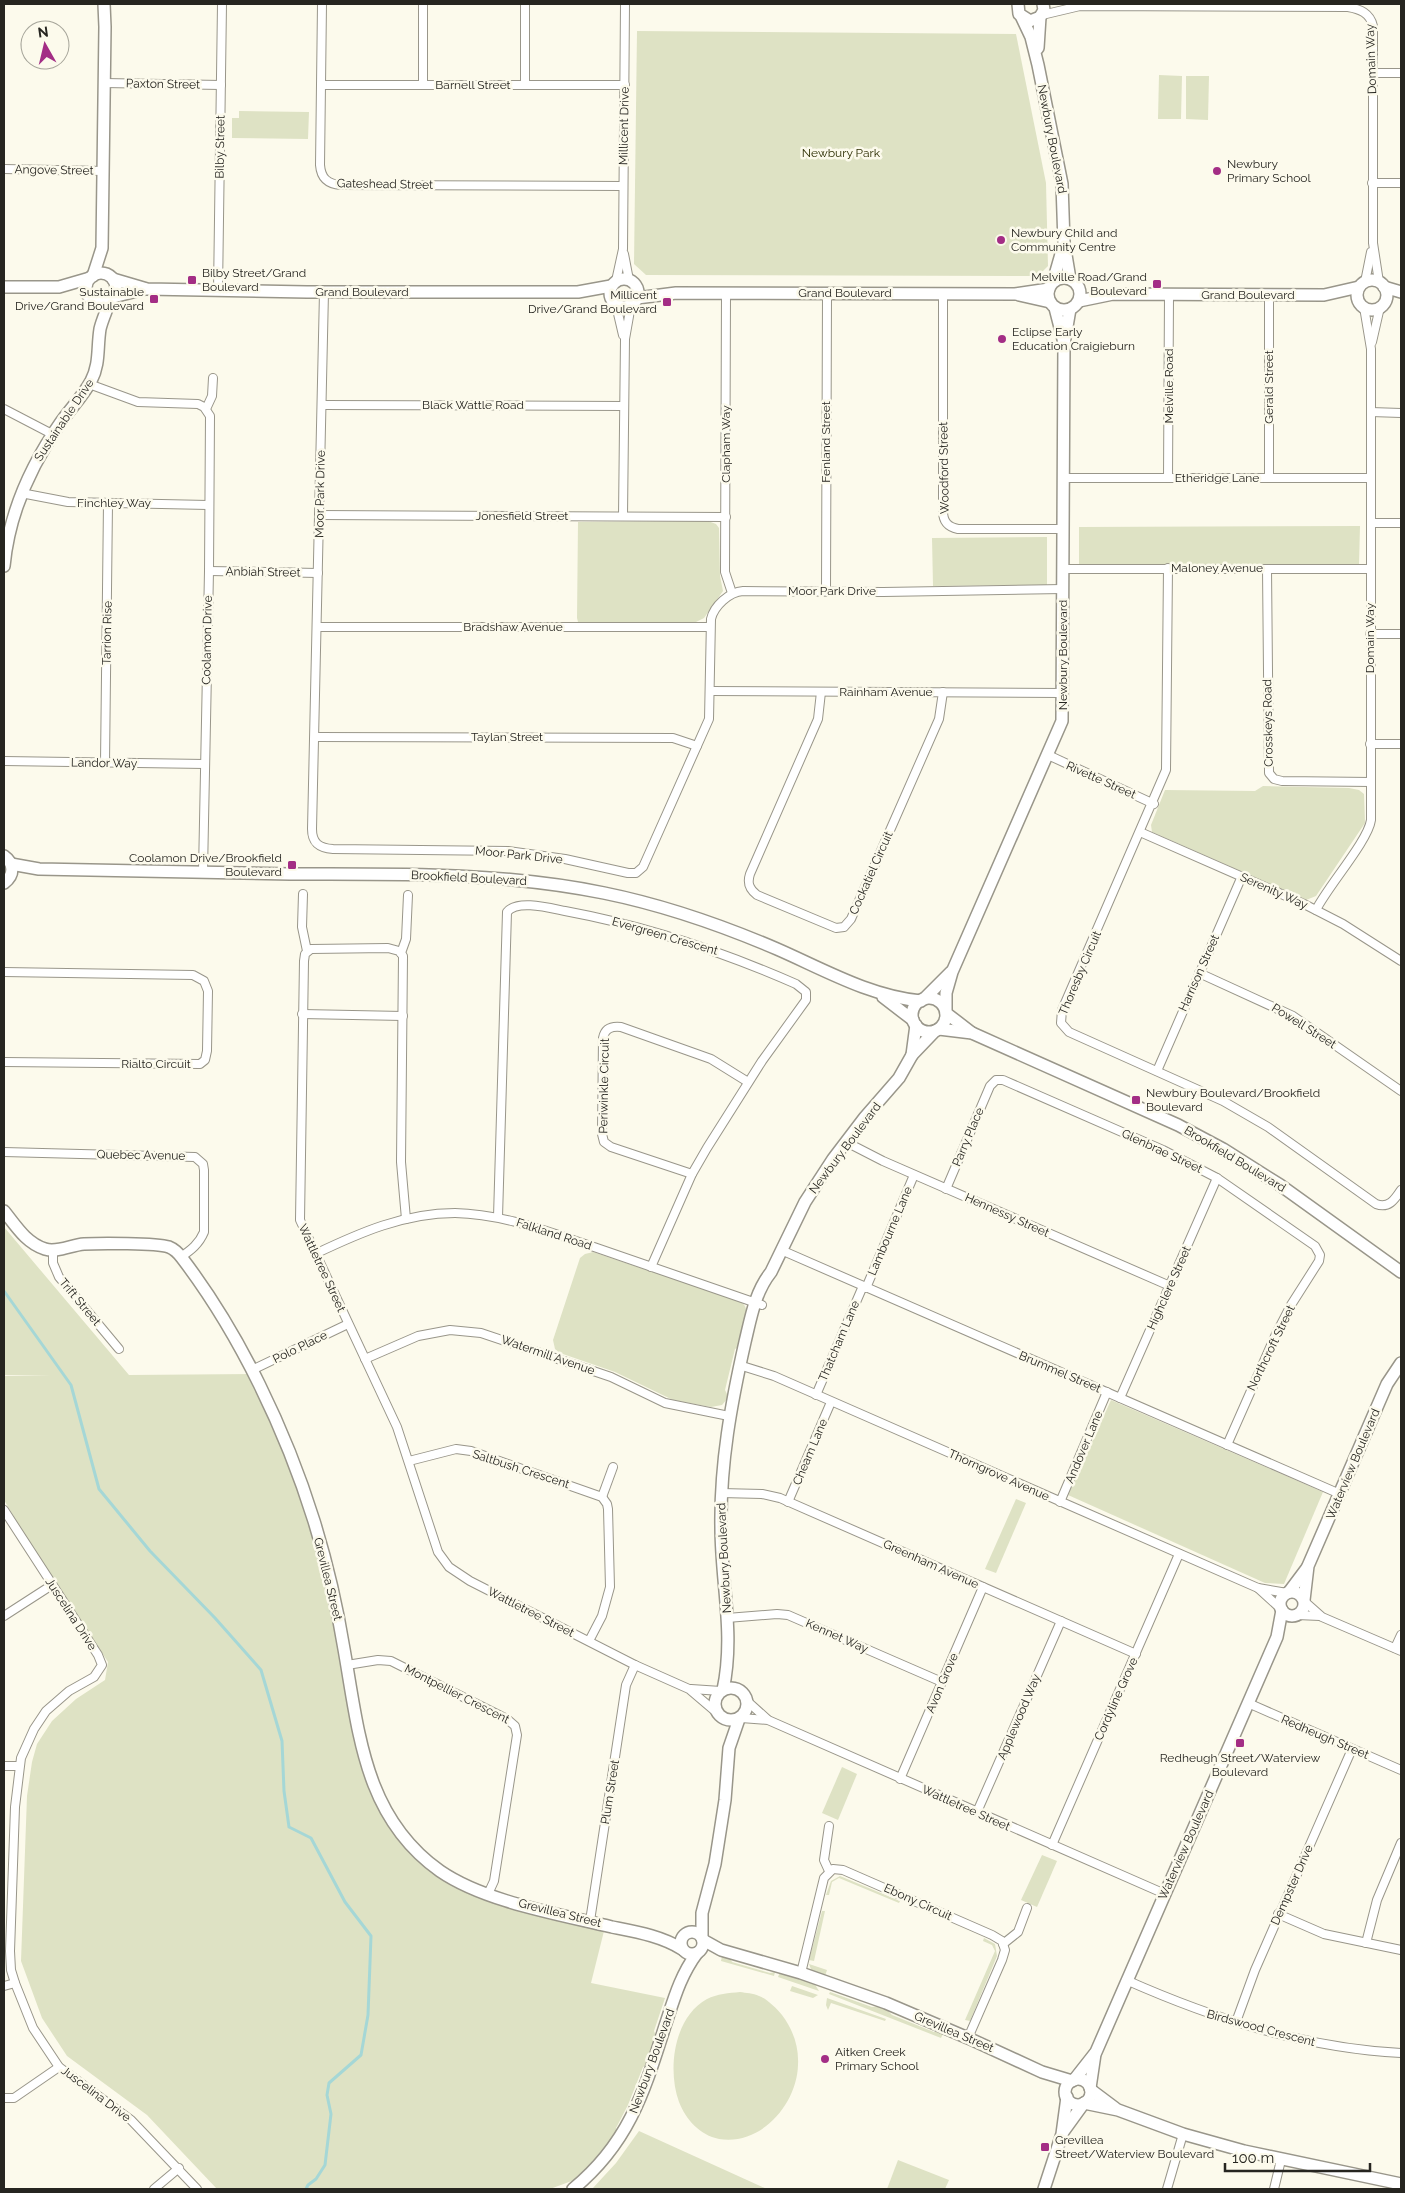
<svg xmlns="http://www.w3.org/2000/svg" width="1405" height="2193" viewBox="0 0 1405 2193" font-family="Raleway,sans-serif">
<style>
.green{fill:#dee2c4}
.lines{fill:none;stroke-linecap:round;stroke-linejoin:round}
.stream{stroke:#a5d7d6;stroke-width:3}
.street-casing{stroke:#99968a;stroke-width:10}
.secondary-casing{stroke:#99968a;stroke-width:14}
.street{stroke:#fff;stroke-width:8}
.secondary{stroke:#fff;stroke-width:11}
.poi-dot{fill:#a32d85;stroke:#fcfaec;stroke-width:2}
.labels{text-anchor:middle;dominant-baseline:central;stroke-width:5;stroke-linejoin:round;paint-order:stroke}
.street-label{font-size:12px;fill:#262520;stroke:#fcfaec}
.park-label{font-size:12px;fill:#2b2d00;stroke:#fcfaec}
.poi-label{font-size:12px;fill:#262520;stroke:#fcfaec;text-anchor:start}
</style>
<rect width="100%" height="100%" fill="#fcfaec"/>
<!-- green -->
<g class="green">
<polygon points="637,31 1016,34 1046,183 1048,266 1038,276 646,275 634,264"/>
<polygon points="1159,75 1182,76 1181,119 1158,119"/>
<polygon points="1186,76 1209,76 1208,120 1186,119"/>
<polygon points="239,111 309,112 308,139 232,138 232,118 239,118"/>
<polygon points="708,521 716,524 719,528 720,576 723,591 704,618 694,623 578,622 577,618 578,522"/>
<polygon points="1360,526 1359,565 1079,564 1079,527"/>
<polygon points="1047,537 1047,585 933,586 932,538"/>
<polygon points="1263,786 1349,788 1359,790 1364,794 1365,823 1316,896 1306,900 1152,832 1151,825 1165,790 1255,791"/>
<polygon points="4,1227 129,1375 253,1374 273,1416 330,1581 368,1782 430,1867 539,1913 604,1931 591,1983 665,1998 654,2031 656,2036 647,2065 643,2067 628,2105 616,2128 617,2132 599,2156 577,2179 550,2189 217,2189 147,2115 67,2056 42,2018 21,1961 27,1796 32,1762 37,1744 52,1721 76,1699 105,1680 108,1662 32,1547 4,1500 4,1376 51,1375 4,1375"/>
<path d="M593 1252 739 1301C755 1308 742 1334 739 1347L735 1349 725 1390 727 1394V1399L722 1405 711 1407 673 1400 615 1372 560 1353 555 1349 553 1340 580 1258 585 1254Z"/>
<polygon points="1111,1400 1323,1492 1284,1584 1265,1583 1068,1495"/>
<polygon points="1016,1499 1026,1503 996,1573 985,1569"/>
<polygon points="842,1767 857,1774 838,1820 822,1813"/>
<polygon points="1042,1855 1057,1861 1037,1907 1021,1900"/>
<polygon points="840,1876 900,1901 899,1903 839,1878 832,1882 829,1895 826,1895 831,1881"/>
<polygon points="822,1911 825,1911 814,1961 809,1960"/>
<polygon points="984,1938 995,1944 997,1956 970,2021 965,2020 995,1951 992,1945 983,1941"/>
<polygon points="722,1956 730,1958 732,1962 770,1973 775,1972 774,1976 721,1961"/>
<polygon points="809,1964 827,1970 825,1976 812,1972"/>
<polygon points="780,1972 814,1983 819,1991 778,1977"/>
<polygon points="792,1986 818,1995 813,1998 790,1991"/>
<path d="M740 1992C746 1993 753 1993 759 1996 767 1999 776 2008 782 2015 793 2030 799 2046 798 2065 797 2104 761 2146 719 2139 700 2135 686 2120 679 2102 667 2069 674 2017 707 1999 717 1994 729 1993 740 1992Z"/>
<path d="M830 1992 872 2007C880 2005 887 2009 892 2015L934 2032H942L943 2034 941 2038 829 1994Z"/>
<polygon points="827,1998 886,2019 885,2021 831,2003 828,2010 826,2005"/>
<polygon points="639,2131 767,2189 592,2189 616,2163"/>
<polygon points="898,2160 949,2180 945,2189 887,2189"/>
</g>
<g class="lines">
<!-- stream -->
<polyline class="stream" points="4,1291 71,1385 99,1489 150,1551 215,1618 261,1670 282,1741 284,1791 289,1827 311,1838 345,1902 371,1936 368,2015 361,2055 329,2083 327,2095 331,2114 325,2165 316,2179 308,2185 306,2189"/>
<defs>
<g id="street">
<path d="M322 4 320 165C321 178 327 184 341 185L623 186"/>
<path d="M1042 15 1080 6 1348 7C1360 9 1370 13 1373 26V243L1379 282"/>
<polyline points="1373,73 1401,73"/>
<polyline points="104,83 221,85"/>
<polyline points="321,85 625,85"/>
<polyline points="423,85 423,4"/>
<polyline points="525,85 525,4"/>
<polyline points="4,169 104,171"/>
<polyline points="1372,183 1401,183"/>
<polyline points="624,254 629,280"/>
<polyline points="616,281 623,249 625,4"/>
<polyline points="1365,282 1371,252"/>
<polyline points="218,291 222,4"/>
<path d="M324 292 312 829C312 843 319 848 333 849L508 851 565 859 628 873H636L643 867 709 719 711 619C714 606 729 592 743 591L883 592 1063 589"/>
<polyline points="726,293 725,572 732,593"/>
<path d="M943 294V511C943 522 948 527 958 529H1063"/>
<polyline points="616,305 623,335"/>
<polyline points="1372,342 1380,307"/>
<polyline points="89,384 138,402 198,404 204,407 210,416 209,571 203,872"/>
<polyline points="322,405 624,406"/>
<polyline points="4,409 52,434"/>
<polyline points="206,409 212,396 213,378"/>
<polyline points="1371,412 1401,413"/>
<polyline points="1063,478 1371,478"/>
<polyline points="1168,478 1169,295"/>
<polyline points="1269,478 1269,295"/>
<polyline points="21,493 68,502 208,505"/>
<polyline points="319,515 726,517"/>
<polyline points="623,516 625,339 631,305"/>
<polyline points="1371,523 1401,523"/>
<path d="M1168 568 1166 770 1062 1010 1061 1023 1069 1032 1223 1101 1268 1127 1376 1204C1389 1209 1395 1199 1401 1190"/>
<polyline points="1063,569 1371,569"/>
<polyline points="1267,569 1269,773 1274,779 1282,781 1371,782"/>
<polyline points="209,571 318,573"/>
<polyline points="826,591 827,294"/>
<polyline points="317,627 710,627"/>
<polyline points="1370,634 1401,634"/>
<polyline points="710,691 1062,693"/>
<path d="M821 692 818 719 750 874C747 883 749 889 757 895L836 928 844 927 851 919 939 719 943 692"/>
<polyline points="315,737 673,738 697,746"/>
<polyline points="1370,744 1401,744"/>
<polyline points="1048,755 1154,804"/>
<polyline points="4,761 205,764"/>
<polyline points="105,763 108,503"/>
<polyline points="1140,832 1304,904 1343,924 1401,961"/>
<polyline points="303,894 302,927 307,951"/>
<path d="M1316 910C1328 886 1368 841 1371 820V349L1364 307"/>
<polyline points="401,953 406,939 408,895"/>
<polyline points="4,972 193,975 204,981 208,991 207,1051 205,1060 200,1064 4,1062"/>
<polyline points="1199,973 1293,1016 1401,1091"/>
<polyline points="302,1014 403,1016"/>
<polyline points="1157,1071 1242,876"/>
<polyline points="846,1142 883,1161 1170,1286"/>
<path d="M4 1152 195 1157 203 1164 204 1170V1232C199 1244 191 1250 181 1257"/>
<path d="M692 1174 611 1147 604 1142 602 1134 603 1038C605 1028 612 1026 621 1027L711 1059 748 1082"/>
<polyline points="946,1189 990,1086 996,1080 1003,1080 1163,1150 1217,1178 1315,1246 1320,1255 1319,1261 1291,1305 1276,1334 1227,1445"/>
<path d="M498 1217 507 912C517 899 550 908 565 911 646 926 721 951 796 984L806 992V1000L762 1061 707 1148 692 1174 651 1267"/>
<polyline points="406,1219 401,1162 403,956 399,951 388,948 311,949 305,954 304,961 300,1220 397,1427 438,1552 449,1567 470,1581 635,1665 689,1689 716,1712"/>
<polyline points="781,1250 1340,1494"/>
<polyline points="53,1251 53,1263 59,1277 119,1349"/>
<path d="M315 1254C359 1233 404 1213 455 1213 504 1214 548 1232 594 1247 650 1266 706 1286 762 1305"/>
<polyline points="866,1288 914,1175"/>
<polyline points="365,1359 418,1336 450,1330 481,1333 611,1377 665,1403 729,1416"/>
<polyline points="739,1365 774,1376 1258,1588 1287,1593"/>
<polyline points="252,1370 348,1324"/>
<polyline points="816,1395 863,1286"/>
<polyline points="1120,1398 1217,1178"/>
<polyline points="409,1461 456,1449 471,1451 602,1497 607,1504 608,1509 610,1587 602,1616 589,1641"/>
<polyline points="721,1493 762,1494 780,1498 1136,1654"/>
<polyline points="602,1497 613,1467"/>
<polyline points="788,1502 831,1402"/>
<polyline points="1060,1502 1107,1392"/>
<polyline points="4,1510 98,1655 102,1665 94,1677 69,1691 46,1711 34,1729 21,1758 15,1807 10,1951 11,1970 15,1983 33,2028 59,2067 131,2120 197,2189"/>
<polyline points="1258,1588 1281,1609"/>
<polyline points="1304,1601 1322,1617 1401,1651"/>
<polyline points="1297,1615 1320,1616"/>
<polyline points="4,1616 52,1585"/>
<polyline points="727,1618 777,1614 788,1615 942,1682"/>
<polyline points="1395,1648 1401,1635"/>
<polyline points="347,1665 378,1660 391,1661 507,1719 515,1726 517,1735 494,1881 488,1894"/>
<polyline points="691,1689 721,1691"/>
<polyline points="747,1701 767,1719"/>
<polyline points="1248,1703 1401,1770"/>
<polyline points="741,1718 768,1720 1165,1894"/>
<polyline points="4,1766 19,1766"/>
<polyline points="900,1779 983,1587"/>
<polyline points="977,1812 1061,1621"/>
<polyline points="1052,1845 1179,1554"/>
<polyline points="829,1871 824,1860 829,1826"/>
<polyline points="1278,1914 1324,1934 1401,1950"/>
<polyline points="590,1921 626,1685 635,1665"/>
<polyline points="1366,1943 1377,1900 1401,1843"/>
<polyline points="1003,1944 1018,1932 1027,1908"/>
<polyline points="801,1973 824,1878 833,1869 843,1870 992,1935 1002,1941 1005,1950 1002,1960 968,2038"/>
<path d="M1126 1980C1214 2019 1305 2048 1401 2053"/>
<polyline points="4,1986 15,1983"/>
<polyline points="1236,2022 1255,1970 1352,1749"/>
<polyline points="4,2098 14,2098 59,2067"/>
<polyline points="154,2189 179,2168"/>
<polyline points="1167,2189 1183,2134"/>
<polyline points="1274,2189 1281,2160"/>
</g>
<g id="secondary">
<polyline points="1018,4 1019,14 1030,21 1040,17 1044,10 1043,4"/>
<polyline points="1022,18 1031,37 1038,65 1062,184 1064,243 1070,279"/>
<polyline points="1038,48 1040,17"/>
<circle cx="101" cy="288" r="15"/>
<polyline points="93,276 102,248 105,27 104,4"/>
<circle cx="1064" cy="294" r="16"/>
<circle cx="624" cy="293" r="14"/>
<polyline points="113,279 147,289 307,292 578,292 611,286"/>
<circle cx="1372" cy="295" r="15"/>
<polyline points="1053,282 1063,247"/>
<polyline points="4,287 59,287 90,278"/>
<polyline points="1384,287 1401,292"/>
<polyline points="1019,295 1050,302"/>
<polyline points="113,297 145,289"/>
<polyline points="637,298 676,293 1015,294 1049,289"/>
<polyline points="1079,301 1113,294 1324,295 1359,287"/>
<polyline points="1055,308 1064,343"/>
<path d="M4 566C9 513 31 465 61 422 71 408 83 396 91 381 100 364 97 348 100 329 102 320 107 310 110 300"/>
<path d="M4 856C14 863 15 875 4 883"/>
<path d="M11 864 39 869C123 871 208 873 293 874 397 874 501 872 604 893 663 905 721 925 777 949 823 969 869 996 921 1001"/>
<polyline points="883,997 913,1020"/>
<circle cx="929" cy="1015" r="17"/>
<polyline points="924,999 951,972"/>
<polyline points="946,1010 946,993 952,972 1062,721 1064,344 1070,309"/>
<polyline points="946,1013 972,1033"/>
<polyline points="939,1029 972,1033 1178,1125 1223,1149 1280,1185 1401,1272"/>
<polyline points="912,1055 916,1025"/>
<path d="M4 1211C16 1226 26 1243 45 1249 57 1253 71 1245 84 1244 100 1243 156 1243 169 1247 174 1249 179 1254 182 1258 240 1334 286 1431 314 1521 327 1563 337 1606 344 1649 359 1733 364 1817 440 1871 485 1902 559 1914 612 1927 637 1932 661 1936 682 1949"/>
<circle cx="1292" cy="1604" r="12"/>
<polyline points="1289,1592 1307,1568"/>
<polyline points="1304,1600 1308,1566 1387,1384 1401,1363"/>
<circle cx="731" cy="1704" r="16"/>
<path d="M723 1690C735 1634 721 1583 721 1527 720 1464 731 1404 745 1342 751 1317 755 1292 771 1272L805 1202 833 1159 865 1117 899 1078 912 1055 935 1031"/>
<circle cx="692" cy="1943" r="11"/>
<polyline points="702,1938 702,1913 715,1864 725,1800 729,1748 739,1719"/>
<polyline points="703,1940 721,1950 801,1973 886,2003 968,2038 1042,2072 1072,2081"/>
<circle cx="1078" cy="2092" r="13"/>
<polyline points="1074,2080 1096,2052 1277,1637 1282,1610"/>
<polyline points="1090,2088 1095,2054"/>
<polyline points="1091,2090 1115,2108"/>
<polyline points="1084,2103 1118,2110 1183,2134 1244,2151 1401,2184"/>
<polyline points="1063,2132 1084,2103"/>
<path d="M573 2189C629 2143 644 2092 665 2026 674 1999 680 1976 697 1953"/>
<polyline points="1044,2189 1062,2134 1067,2097"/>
</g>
</defs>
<!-- street casing -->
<use href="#street" class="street-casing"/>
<!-- secondary casing -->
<use href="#secondary" class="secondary-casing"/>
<!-- street -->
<use href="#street" class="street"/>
<!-- secondary -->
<use href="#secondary" class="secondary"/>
</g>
<!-- markers -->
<g class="poi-dot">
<circle cx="1217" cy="171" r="5"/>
<circle cx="1001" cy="240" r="5"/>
<rect x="187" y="275" width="10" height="10" rx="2.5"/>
<rect x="1152" y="279" width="10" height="10" rx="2.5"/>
<rect x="149" y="294" width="10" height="10" rx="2.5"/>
<rect x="662" y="297" width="10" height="10" rx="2.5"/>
<circle cx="1002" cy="339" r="5"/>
<rect x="287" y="860" width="10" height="10" rx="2.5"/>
<rect x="1131" y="1095" width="10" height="10" rx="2.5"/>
<rect x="1235" y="1738" width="10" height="10" rx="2.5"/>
<circle cx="825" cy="2059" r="5"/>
<rect x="1040" y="2142" width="10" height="10" rx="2.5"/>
</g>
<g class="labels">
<!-- street labels -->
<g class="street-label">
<text transform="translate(1371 59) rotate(-92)">Domain Way</text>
<text transform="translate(163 84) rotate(1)">Paxton Street</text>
<text x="473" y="85">Barnell Street</text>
<text transform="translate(624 126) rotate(-89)">Millicent Drive</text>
<text transform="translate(1052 139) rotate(79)">Newbury Boulevard</text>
<text transform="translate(220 147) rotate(-89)">Bilby Street</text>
<text transform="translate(54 170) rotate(1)">Angove Street</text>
<text transform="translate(385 184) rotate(1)">Gateshead Street</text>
<text x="362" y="292">Grand Boulevard</text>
<text x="845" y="293">Grand Boulevard</text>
<text x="1248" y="295">Grand Boulevard</text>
<text transform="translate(1169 386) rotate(-90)">Melville Road</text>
<text transform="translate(1269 387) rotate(-90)">Gerald Street</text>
<text x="473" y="405">Black Wattle Road</text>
<text transform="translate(64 420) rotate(-56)">Sustainable Drive</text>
<text transform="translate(826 442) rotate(-90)">Fenland Street</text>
<text transform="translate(726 444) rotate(-90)">Clapham Way</text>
<text transform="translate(944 468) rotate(-91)">Woodford Street</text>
<text x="1217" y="478">Etheridge Lane</text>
<text transform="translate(320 494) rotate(-89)">Moor Park Drive</text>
<text x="114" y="503">Finchley Way</text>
<text x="522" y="516">Jonesfield Street</text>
<text x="1217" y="568">Maloney Avenue</text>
<text transform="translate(263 572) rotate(1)">Anbiah Street</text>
<text x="832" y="591">Moor Park Drive</text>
<text x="513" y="627">Bradshaw Avenue</text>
<text transform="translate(107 633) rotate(-89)">Tarrion Rise</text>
<text transform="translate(1370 638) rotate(-90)">Domain Way</text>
<text transform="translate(207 640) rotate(-89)">Coolamon Drive</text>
<text transform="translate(1063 655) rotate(-90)">Newbury Boulevard</text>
<text x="886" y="692">Rainham Avenue</text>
<text transform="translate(1268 723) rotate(-91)">Crosskeys Road</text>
<text x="507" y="737">Taylan Street</text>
<text transform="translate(104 763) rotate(1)">Landor Way</text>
<text transform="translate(1101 780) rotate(24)">Rivette Street</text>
<text transform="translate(519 855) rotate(6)">Moor Park Drive</text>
<text transform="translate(871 873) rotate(-66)">Cockatiel Circuit</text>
<text transform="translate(469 878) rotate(3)">Brookfield Boulevard</text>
<text transform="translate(1274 891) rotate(24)">Serenity Way</text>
<text transform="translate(665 936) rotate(16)">Evergreen Crescent</text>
<text transform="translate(1080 973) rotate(-67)">Thoresby Circuit</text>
<text transform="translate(1199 973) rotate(-66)">Harrison Street</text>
<text transform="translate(1304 1026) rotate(32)">Powell Street</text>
<text x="156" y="1064">Rialto Circuit</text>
<text transform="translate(604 1086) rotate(-89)">Periwinkle Circuit</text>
<text transform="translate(968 1137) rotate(-67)">Parry Place</text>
<text transform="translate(845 1148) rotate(-53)">Newbury Boulevard</text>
<text transform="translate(1162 1151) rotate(25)">Glenbrae Street</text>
<text transform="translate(141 1155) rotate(1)">Quebec Avenue</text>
<text transform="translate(1235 1159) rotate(31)">Brookfield Boulevard</text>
<text transform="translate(1007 1215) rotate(24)">Hennessy Street</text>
<text transform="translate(890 1231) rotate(-67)">Lambourne Lane</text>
<text transform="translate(554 1234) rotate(18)">Falkland Road</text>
<text transform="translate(322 1268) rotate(65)">Wattletree Street</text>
<text transform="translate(1169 1288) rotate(-66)">Highclere Street</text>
<text transform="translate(80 1302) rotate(50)">Trift Street</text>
<text transform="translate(839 1341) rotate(-67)">Thatcham Lane</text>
<text transform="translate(300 1347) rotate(-26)">Polo Place</text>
<text transform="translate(1271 1348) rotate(-64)">Northcroft Street</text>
<text transform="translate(548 1355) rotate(19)">Watermill Avenue</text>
<text transform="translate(1060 1372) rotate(23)">Brummel Street</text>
<text transform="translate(1084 1447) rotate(-67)">Andover Lane</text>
<text transform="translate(810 1452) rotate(-67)">Cheam Lane</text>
<text transform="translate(1353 1464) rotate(-67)">Waterview Boulevard</text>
<text transform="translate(521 1469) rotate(18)">Saltbush Crescent</text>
<text transform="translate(999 1475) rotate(24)">Thorngrove Avenue</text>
<text transform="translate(724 1558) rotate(-93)">Newbury Boulevard</text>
<text transform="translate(931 1564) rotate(24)">Greenham Avenue</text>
<text transform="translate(328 1579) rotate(76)">Grevillea Street</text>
<text transform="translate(531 1612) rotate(27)">Wattletree Street</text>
<text transform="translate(71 1614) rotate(57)">Juscelina Drive</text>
<text transform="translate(837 1636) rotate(24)">Kennet Way</text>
<text transform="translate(942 1683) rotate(-67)">Avon Grove</text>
<text transform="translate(457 1694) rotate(27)">Montpellier Crescent</text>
<text transform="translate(1116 1699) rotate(-66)">Cordyline Grove</text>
<text transform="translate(1019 1717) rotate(-67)">Applewood Way</text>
<text transform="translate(1325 1737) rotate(23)">Redheugh Street</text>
<text transform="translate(610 1792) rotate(-81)">Plum Street</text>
<text transform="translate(966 1808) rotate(24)">Wattletree Street</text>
<text transform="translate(1186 1845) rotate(-66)">Waterview Boulevard</text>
<text transform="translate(1292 1885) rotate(-66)">Dempster Drive</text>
<text transform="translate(918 1902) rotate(24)">Ebony Circuit</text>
<text transform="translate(560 1913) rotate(14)">Grevillea Street</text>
<text transform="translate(1261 2028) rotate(15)">Birdswood Crescent</text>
<text transform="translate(954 2032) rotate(23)">Grevillea Street</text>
<text transform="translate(652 2061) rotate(-70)">Newbury Boulevard</text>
<text transform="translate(96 2094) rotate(37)">Juscelina Drive</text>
</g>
<!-- park labels -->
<g class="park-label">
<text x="841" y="153">Newbury Park</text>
</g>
<!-- poi labels -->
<g class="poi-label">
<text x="1227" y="164">Newbury<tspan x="1227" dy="14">Primary School</tspan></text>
<text x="1011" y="233">Newbury Child and<tspan x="1011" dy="14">Community Centre</tspan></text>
<text x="202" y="273">Bilby Street/Grand<tspan x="202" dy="14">Boulevard</tspan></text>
<text x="1147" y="277" text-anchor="end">Melville Road/Grand<tspan x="1147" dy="14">Boulevard</tspan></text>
<text x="144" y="292" text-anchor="end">Sustainable<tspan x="144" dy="14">Drive/Grand Boulevard</tspan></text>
<text x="657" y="295" text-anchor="end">Millicent<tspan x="657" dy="14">Drive/Grand Boulevard</tspan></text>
<text x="1012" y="332">Eclipse Early<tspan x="1012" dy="14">Education Craigieburn</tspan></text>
<text x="282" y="858" text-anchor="end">Coolamon Drive/Brookfield<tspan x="282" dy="14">Boulevard</tspan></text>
<text x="1146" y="1093">Newbury Boulevard/Brookfield<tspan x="1146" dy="14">Boulevard</tspan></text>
<text x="1240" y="1758" text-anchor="middle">Redheugh Street/Waterview<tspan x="1240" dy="14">Boulevard</tspan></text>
<text x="835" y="2052">Aitken Creek<tspan x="835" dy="14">Primary School</tspan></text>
<text x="1055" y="2140">Grevillea<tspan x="1055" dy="14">Street/Waterview Boulevard</tspan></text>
</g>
</g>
<!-- border -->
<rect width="1405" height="2193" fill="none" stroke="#262520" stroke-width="10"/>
<!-- north arrow -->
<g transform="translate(45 45) rotate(352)"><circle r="24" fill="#fcfaec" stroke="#a6a59a"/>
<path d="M0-4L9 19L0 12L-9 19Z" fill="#a32d85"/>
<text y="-8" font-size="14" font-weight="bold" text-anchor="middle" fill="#262520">N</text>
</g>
<!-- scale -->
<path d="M1225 2163v8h145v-8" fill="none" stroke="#262520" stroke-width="2.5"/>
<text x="1232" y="2163" font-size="15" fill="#262520" stroke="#fcfaec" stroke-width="4" paint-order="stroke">100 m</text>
</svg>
